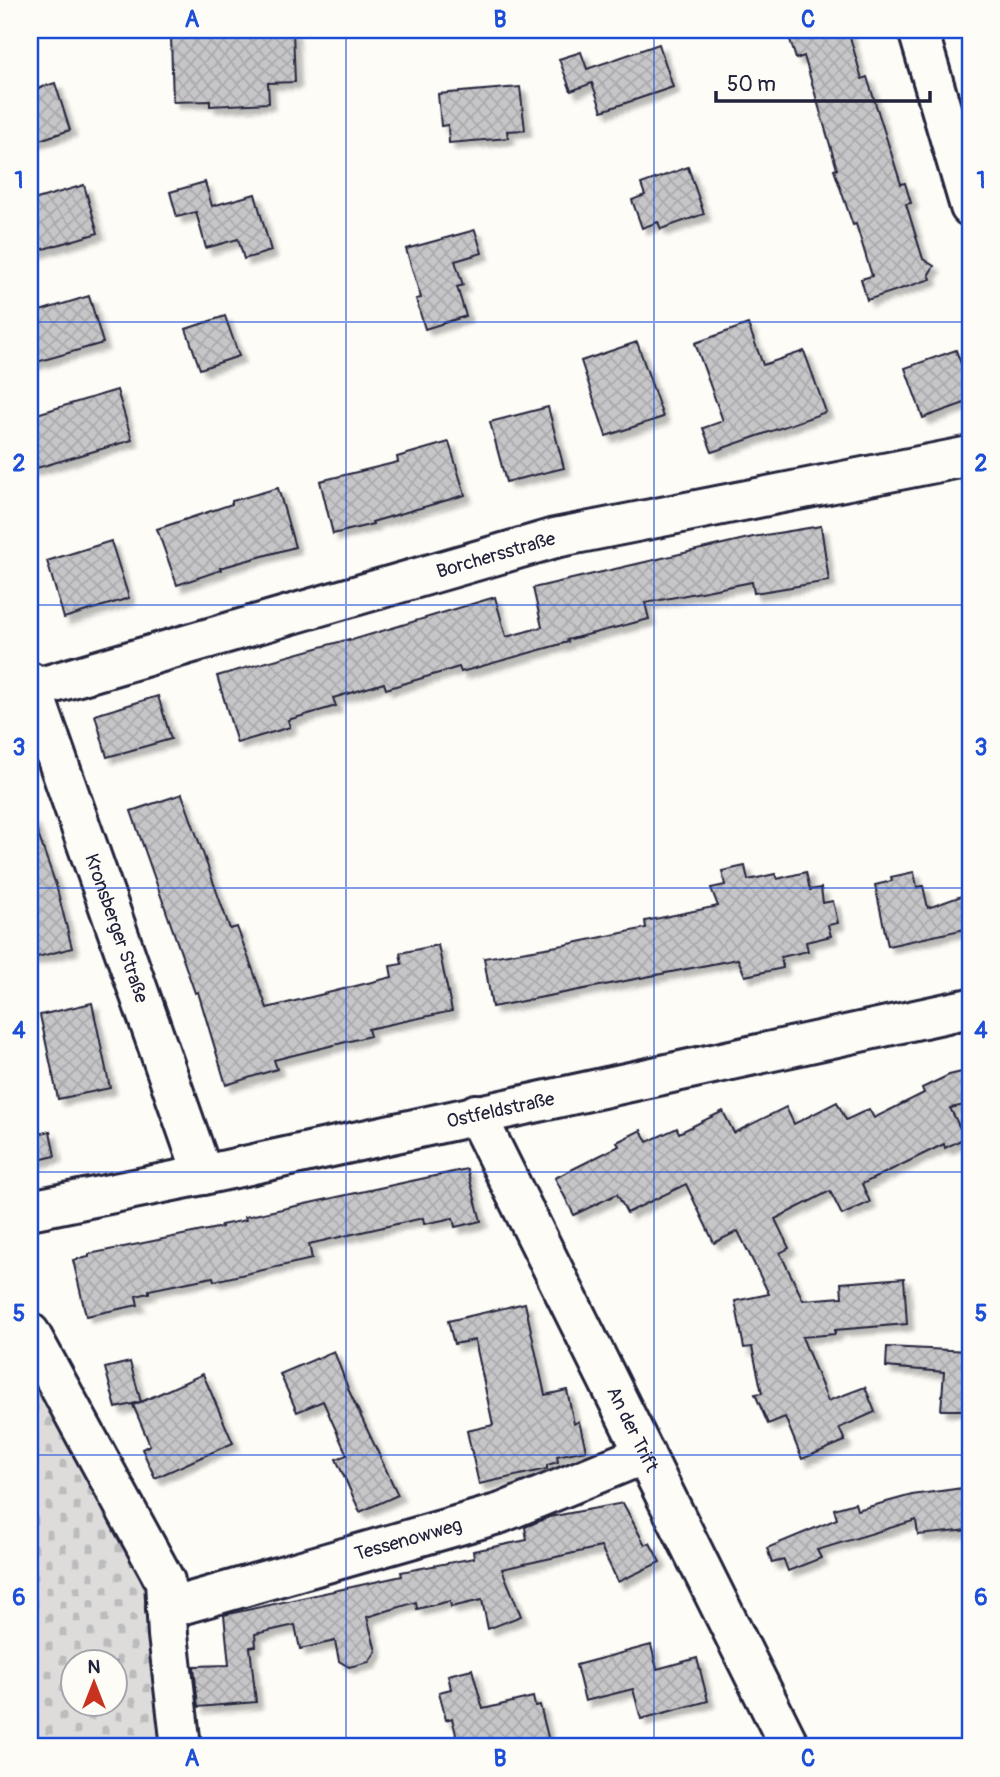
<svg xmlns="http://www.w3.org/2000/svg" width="1000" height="1777" viewBox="0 0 1000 1777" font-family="Pangolin,sans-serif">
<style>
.cemetery{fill:url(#cemetery-stones);stroke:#807f8b;stroke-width:2;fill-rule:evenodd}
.building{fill:url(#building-cross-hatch);stroke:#22223b;stroke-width:2;filter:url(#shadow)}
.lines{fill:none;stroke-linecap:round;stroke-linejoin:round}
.minor-casing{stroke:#22223b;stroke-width:44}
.minor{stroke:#fdfcf7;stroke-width:38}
.grid{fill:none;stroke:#1d4ed8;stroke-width:2;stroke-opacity:0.55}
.labels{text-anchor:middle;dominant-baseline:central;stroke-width:7;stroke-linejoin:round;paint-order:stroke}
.street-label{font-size:19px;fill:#22223b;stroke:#fdfcf7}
.neatline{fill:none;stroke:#1d4ed8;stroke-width:2.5}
.grid-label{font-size:23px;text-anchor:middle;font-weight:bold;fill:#1d4ed8}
</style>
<defs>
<pattern id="cemetery-stones" width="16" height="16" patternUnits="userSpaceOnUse" patternTransform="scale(1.75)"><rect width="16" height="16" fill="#dddcdb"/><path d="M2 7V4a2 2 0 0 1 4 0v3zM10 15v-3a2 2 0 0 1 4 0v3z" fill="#bdbcbd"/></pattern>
<pattern id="building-cross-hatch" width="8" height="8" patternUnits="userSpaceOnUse" patternTransform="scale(1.75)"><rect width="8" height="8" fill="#c6c6c8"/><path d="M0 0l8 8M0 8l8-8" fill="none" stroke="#aaaaad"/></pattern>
<filter id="shadow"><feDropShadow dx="6" dy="6" stdDeviation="2" flood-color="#0004"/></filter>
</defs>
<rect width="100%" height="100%" fill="#fdfcf7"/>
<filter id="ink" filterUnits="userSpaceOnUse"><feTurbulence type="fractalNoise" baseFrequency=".0143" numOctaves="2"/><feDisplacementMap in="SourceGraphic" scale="14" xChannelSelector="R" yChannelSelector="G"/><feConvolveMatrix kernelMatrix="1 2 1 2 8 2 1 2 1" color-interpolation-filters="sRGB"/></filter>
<g filter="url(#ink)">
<!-- cemetery -->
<path class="cemetery" d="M30 1361 149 1574 167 1747H30ZM74 1662H116V1704H74Z"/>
<!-- building -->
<g class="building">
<polygon points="247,30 293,31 295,82 268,83 269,103 210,106 210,101 173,102 171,37 247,33"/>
<polygon points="787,30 848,30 862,79 867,77 901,184 905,183 911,203 906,204 923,259 934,266 929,274 931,279 867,300 861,279 872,276 856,224 853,225 834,170 837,169 804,56 796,59"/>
<polygon points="659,44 673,87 602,111 592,83 571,91 559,59 581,52 587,69"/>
<polygon points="55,83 70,130 30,143 30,91"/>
<polygon points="520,87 525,130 507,131 508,138 449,143 448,125 441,126 438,94"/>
<polygon points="688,167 704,214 661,229 658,222 642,228 632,200 645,195 641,184"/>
<polygon points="205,182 212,206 255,194 271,251 244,259 238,239 206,248 196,212 177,217 170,192"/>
<polygon points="84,185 98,233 30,253 30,201"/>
<polygon points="475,230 482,253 455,261 463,285 457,287 466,316 425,329 416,299 421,298 406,249"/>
<polygon points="89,296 103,343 30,364 30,314"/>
<polygon points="225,316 239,356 200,369 186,329"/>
<polygon points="748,324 763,365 804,351 826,412 712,452 703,428 723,421 695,343"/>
<polygon points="637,342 663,417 606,436 581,361"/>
<polygon points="956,350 970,389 970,401 923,418 905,368"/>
<polygon points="117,390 132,440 30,470 30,416"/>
<polygon points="548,407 564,468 506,482 490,422"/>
<polygon points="449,442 465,495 372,522 373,524 333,534 320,481 398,462 397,457"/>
<polygon points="278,488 295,547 220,568 221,570 177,585 157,529 232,504 232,501"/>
<polygon points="821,526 829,581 754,593 752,582 645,603 649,619 567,640 568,642 461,672 459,667 386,689 384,683 333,698 336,706 288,720 290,727 237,743 217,676 349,639 349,641 495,597 506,637 542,627 533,588 753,537"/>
<polygon points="111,541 129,598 64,618 47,561"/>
<polygon points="158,696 171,739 107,757 95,715"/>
<polygon points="182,794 230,929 237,927 267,1008 392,977 390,966 402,964 400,953 438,945 452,1011 368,1029 370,1036 274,1060 277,1069 226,1085 198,992 195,993 131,811"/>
<polygon points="30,820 33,820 56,885 72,948 30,959"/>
<polygon points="745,866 748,880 775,874 777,879 806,872 810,890 821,888 823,903 833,901 838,923 828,925 831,936 806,942 808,951 781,957 783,968 745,976 738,959 492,1007 484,958 564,945 646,928 645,921 718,906 711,888 725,885 722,871"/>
<polygon points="914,872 917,887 923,886 928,908 970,893 970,928 888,946 875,885 892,881 891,877"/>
<polygon points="92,1003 110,1088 58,1099 40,1015"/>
<polygon points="970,1070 970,1104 950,1108 965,1138 945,1148 944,1144 862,1184 870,1202 842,1215 830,1191 775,1219 789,1248 780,1253 803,1300 842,1297 841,1283 904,1278 907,1324 835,1330 835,1334 802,1337 828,1401 865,1387 875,1412 839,1428 845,1441 802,1459 785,1417 768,1424 755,1394 762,1393 752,1347 744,1348 735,1301 769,1294 738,1231 714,1243 686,1184 627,1213 617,1194 574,1215 555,1178 619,1146 617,1142 641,1130 647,1142 677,1128 679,1133 723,1111 734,1133 786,1107 794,1124 837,1102 846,1120 869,1109 874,1118 924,1093 922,1088 949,1075"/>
<polygon points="50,1131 55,1156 30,1162 30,1136"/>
<polygon points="467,1169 481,1221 455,1227 453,1218 424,1224 423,1218 309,1244 312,1259 214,1281 213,1277 149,1290 149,1293 136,1296 138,1305 86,1316 73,1260 89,1257 89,1254 222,1227 221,1225 246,1220 245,1217"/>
<polygon points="525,1303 545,1395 567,1390 574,1424 579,1421 586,1450 557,1456 558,1462 547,1465 547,1469 479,1484 467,1431 493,1425 475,1340 454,1344 448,1321"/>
<polygon points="887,1347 970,1351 970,1410 941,1410 944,1372 886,1367"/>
<polygon points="334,1351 349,1391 398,1495 360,1512 336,1459 347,1455 323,1401 297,1412 280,1374"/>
<polygon points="130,1362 141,1402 203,1374 233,1443 155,1478 142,1449 150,1445 133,1405 140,1402 116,1408 105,1368"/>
<polygon points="970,1487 970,1530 918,1535 916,1520 817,1550 821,1558 788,1571 784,1560 772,1563 767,1548 837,1519 834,1509 855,1503 857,1510 912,1495"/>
<polygon points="623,1503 645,1545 650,1543 660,1562 618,1582 601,1547 502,1569 521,1616 488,1629 482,1600 451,1607 450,1601 417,1609 416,1602 367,1617 376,1651 369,1662 349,1667 339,1661 335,1641 300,1649 295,1625 255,1634 256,1646 250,1647 256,1702 198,1707 194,1666 229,1665 224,1615 402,1576 401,1572 474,1558 473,1551 527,1540 525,1527 549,1517"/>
<polygon points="651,1645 657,1669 697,1658 708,1701 641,1719 633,1689 585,1701 576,1665"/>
<polygon points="472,1669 483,1709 533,1697 535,1706 540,1705 550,1745 459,1747 452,1718 446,1720 439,1692 451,1689 448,1675"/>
</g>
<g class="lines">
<defs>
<g id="minor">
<polyline points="918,30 970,207"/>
<path id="s1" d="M30 682 203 1175"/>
<path id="s2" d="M30 690 555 538 970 456"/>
<path id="s3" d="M476 1114 790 1747"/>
<path id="s4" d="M30 1210 203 1175 970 1008"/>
<polyline points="30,1333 165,1581 168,1635 181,1747"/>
<path id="s5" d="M166 1609 501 1513 645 1454"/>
</g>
</defs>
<!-- minor casing -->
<use href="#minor" class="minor-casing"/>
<!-- minor -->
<use href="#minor" class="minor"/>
</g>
</g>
<!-- grid -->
<path class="grid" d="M346 30V1747M654 30V1747M30 322H970M30 605H970M30 888H970M30 1172H970M30 1455H970"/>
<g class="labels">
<!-- street labels -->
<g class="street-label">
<text stroke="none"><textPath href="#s2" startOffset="485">Borchersstraße</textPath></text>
<text stroke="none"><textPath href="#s1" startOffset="261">Kronsberger Straße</textPath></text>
<text stroke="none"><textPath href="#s4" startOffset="481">Ostfeldstraße</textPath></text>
<text stroke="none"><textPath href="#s3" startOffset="352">An der Trift</textPath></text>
<text stroke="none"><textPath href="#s5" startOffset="252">Tessenowweg</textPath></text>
</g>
</g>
<!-- margin -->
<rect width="1000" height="1777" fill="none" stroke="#fdfcf7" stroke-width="77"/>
<!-- north arrow -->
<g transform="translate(94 1683)"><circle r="33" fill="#fdfcf7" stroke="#a5a5ac" stroke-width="2"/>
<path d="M0-5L12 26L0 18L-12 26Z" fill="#c8321e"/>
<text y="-10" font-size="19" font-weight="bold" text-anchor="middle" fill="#22223b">N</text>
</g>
<!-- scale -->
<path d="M716 91v10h214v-10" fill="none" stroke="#22223b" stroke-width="3.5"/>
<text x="727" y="91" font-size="21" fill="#22223b" stroke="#fdfcf7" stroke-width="5" paint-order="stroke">50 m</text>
<rect x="38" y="38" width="924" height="1700" class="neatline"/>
<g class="grid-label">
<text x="192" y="27">A</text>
<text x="500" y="27">B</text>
<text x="808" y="27">C</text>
<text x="19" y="188">1</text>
<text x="981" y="188">1</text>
<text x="19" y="471">2</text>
<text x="981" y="471">2</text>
<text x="19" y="755">3</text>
<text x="981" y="755">3</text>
<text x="19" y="1038">4</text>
<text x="981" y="1038">4</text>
<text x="19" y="1321">5</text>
<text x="981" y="1321">5</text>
<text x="19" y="1605">6</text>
<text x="981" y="1605">6</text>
<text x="192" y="1766">A</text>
<text x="500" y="1766">B</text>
<text x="808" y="1766">C</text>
</g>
</svg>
